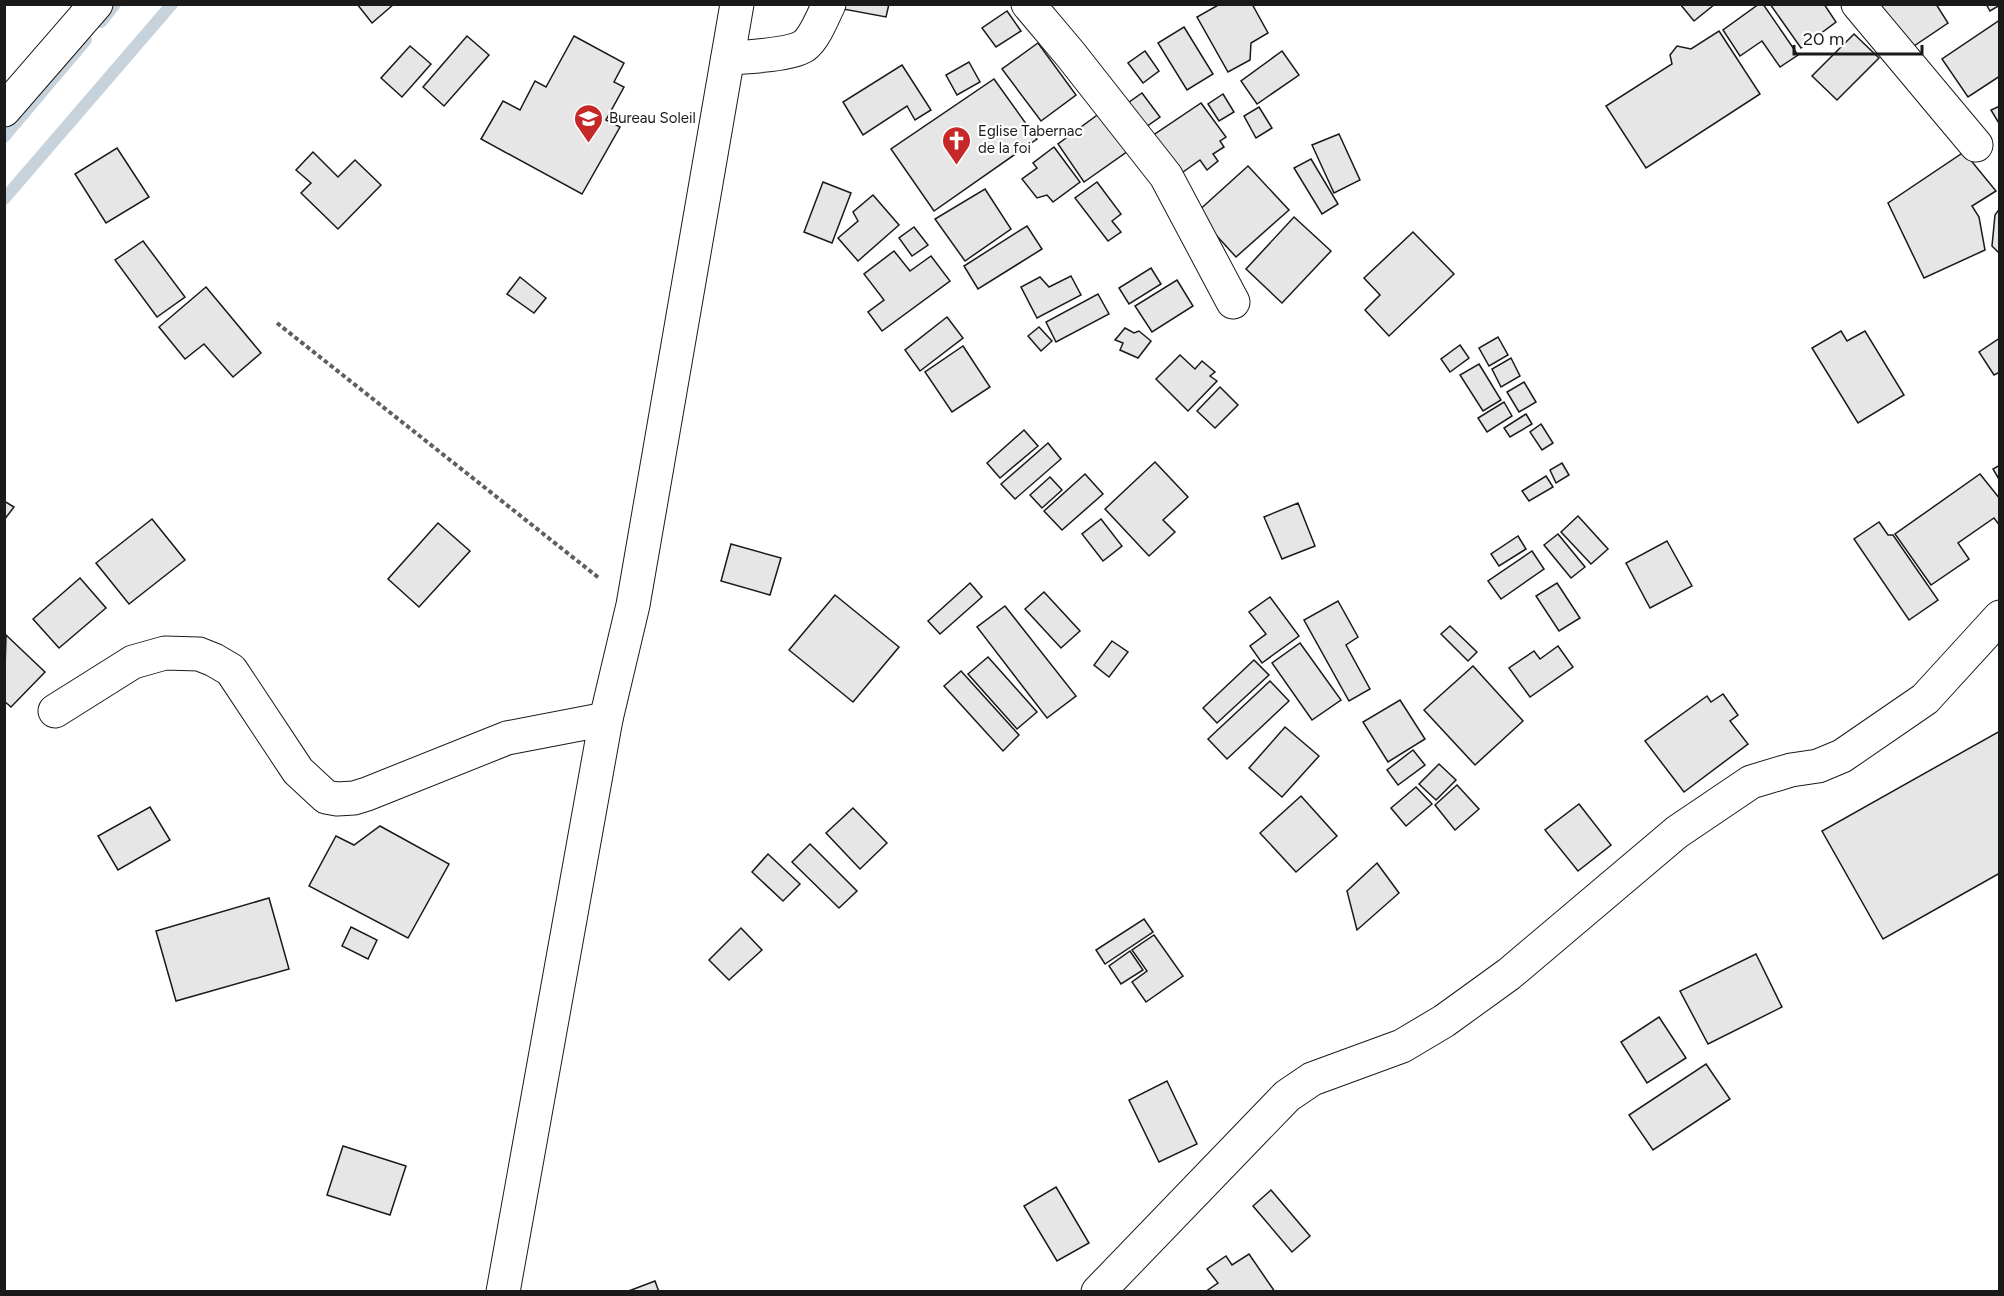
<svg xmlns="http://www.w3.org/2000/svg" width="2004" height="1296" viewBox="0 0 2004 1296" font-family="Figtree,sans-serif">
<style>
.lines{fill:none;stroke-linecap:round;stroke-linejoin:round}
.stream{stroke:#c6d2dc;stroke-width:12}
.building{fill:#e6e6e6;stroke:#1a1a1a;stroke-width:1.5}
.minor-casing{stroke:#1a1a1a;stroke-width:35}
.major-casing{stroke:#1a1a1a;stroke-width:35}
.path{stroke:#5f5f5f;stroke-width:4;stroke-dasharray:4.5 3;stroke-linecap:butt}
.minor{stroke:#fff;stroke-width:33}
.major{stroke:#fff;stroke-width:33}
.labels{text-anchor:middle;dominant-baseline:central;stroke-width:4.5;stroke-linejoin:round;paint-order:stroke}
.poi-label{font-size:15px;fill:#1a1a1a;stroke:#fff;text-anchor:start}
</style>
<rect width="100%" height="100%" fill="#fff"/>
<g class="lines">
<!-- stream -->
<g class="stream">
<polyline points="101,22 115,4"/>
<polyline points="4,137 86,40"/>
<polyline points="4,199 172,4"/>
</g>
</g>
<!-- building -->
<g class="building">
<polygon points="357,4 394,4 372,23"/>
<polygon points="844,4 889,4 886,17 843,9"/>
<polygon points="1220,4 1252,4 1268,33 1251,43 1250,60 1228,72 1197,17"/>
<polygon points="1680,4 1715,4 1694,21"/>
<polygon points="1759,4 1763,4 1798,55 1780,67 1762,41 1740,56 1723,30"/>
<polygon points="1770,4 1824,4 1836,22 1801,48"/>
<polygon points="1882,4 1936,4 1948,23 1908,50 1878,7"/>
<polygon points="1986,4 2000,4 2000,5 1990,11"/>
<polygon points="1007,11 1021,31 996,47 982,28"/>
<polygon points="2000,20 2000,76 1968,97 1942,59"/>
<polygon points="1184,27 1213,74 1187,90 1158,43"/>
<polygon points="1719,31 1760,94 1646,168 1606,106 1672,64 1670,55 1677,46 1691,49"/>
<polygon points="1854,34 1879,58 1837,100 1812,76"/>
<polygon points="467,36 489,55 444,106 423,87"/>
<polygon points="574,36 624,63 614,82 624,87 606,120 620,127 582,194 481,139 503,101 520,110 535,81 546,87"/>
<polygon points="1038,43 1076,95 1041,121 1002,69"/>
<polygon points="410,46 431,64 402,97 381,78"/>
<polygon points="1145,51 1159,71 1143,83 1128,63"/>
<polygon points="1282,51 1299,75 1257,104 1241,81"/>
<polygon points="969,62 980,82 957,95 946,75"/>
<polygon points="902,65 931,110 915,120 907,106 863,135 843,102"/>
<polygon points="994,79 1037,139 934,211 891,149"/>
<polygon points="1142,93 1160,117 1143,129 1125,105"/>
<polygon points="1223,94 1234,112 1219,121 1208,104"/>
<polygon points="1201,103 1226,137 1220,141 1224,147 1213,154 1218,161 1207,170 1200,160 1176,177 1149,138"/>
<polygon points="2000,106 2000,125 1991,110"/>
<polygon points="1259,107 1272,128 1256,138 1244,116"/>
<polygon points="1100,113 1128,151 1084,182 1058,144"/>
<polygon points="1339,134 1360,180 1334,193 1312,145"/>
<polygon points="1054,147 1080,182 1053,202 1047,195 1037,198 1022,179 1037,168 1033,163"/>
<polygon points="117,148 149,197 106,223 75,174"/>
<polygon points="313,152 338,177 355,160 381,185 338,229 301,193 311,183 296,170"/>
<polygon points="1964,152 1996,191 1972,206 1979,217 1985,250 1924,278 1888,203"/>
<polygon points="1311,159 1338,204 1322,214 1294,168"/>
<polygon points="1248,166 1289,210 1236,257 1196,213"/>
<polygon points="823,182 851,193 832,243 804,232"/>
<polygon points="1097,182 1121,214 1112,221 1121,232 1108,241 1075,198"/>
<polygon points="985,189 1011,229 965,261 935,219"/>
<polygon points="873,195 899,225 858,261 838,238 858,221 853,212"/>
<polygon points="2000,208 2000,254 1992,246 1995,215"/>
<polygon points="1294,217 1331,251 1282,303 1246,269"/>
<polygon points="1027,226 1042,249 978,289 964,266"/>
<polygon points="914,227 928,245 912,256 899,238"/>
<polygon points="1413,232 1454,274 1389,336 1365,310 1380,295 1364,278"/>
<polygon points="143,241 185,297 157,317 115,260"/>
<polygon points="894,251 910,271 931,256 950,281 882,331 868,312 884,300 864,274"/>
<polygon points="1151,268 1161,284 1129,304 1119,288"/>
<polygon points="1071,276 1081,295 1037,318 1021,287 1040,277 1049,287"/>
<polygon points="520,277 546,298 534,313 507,294"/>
<polygon points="1177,280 1193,306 1152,332 1135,306"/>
<polygon points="206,287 261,353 233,377 204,344 185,359 159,327"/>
<polygon points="1098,294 1109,314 1056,342 1046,322"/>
<polygon points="947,317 963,338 920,371 905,350"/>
<polygon points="1039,327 1052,341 1041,351 1028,336"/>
<polygon points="1125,328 1134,333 1139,331 1151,341 1138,358 1120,350 1123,343 1115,340"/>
<polygon points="1841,331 1847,341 1865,331 1904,395 1858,423 1812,348"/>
<polygon points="1498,337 1508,355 1489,366 1479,348"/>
<polygon points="2000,338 2000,372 1994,375 1979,352"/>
<polygon points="1460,345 1469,358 1450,372 1441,359"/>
<polygon points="963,346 990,387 952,412 925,372"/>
<polygon points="1180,355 1195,369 1202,361 1215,372 1210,376 1217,381 1188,411 1156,379"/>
<polygon points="1511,358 1520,376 1501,387 1492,369"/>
<polygon points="1479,364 1501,400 1483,411 1460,375"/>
<polygon points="1524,382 1536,402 1519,412 1507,392"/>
<polygon points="1220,387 1238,405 1215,428 1197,411"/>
<polygon points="1504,402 1512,416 1487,432 1478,418"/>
<polygon points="1526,414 1532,424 1510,437 1504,428"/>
<polygon points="1541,424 1553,443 1542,450 1530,432"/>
<polygon points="1024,430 1038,446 1000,478 987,463"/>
<polygon points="1048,443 1061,459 1015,499 1001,484"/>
<polygon points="1155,462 1188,497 1163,520 1175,532 1149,556 1105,509"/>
<polygon points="1562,463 1569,475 1556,483 1550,470"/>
<polygon points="2000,465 2000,481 1993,469"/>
<polygon points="1085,474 1103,494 1062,530 1044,511"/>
<polygon points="1980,474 2000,499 2000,526 1994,518 1958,543 1969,559 1931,585 1895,534"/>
<polygon points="1546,476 1553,487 1529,501 1522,491"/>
<polygon points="1050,477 1062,490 1042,508 1030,495"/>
<polygon points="4,501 14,507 4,520"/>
<polygon points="1298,503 1315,546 1282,559 1264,517"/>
<polygon points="1578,516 1608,549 1591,564 1561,532"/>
<polygon points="152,519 185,560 129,604 96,563"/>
<polygon points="1101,519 1122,546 1103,561 1082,534"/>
<polygon points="1879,522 1888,535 1893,535 1938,600 1909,620 1854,539"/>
<polygon points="438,523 470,551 419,607 388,579"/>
<polygon points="1558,534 1585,567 1571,578 1544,545"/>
<polygon points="1518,536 1526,549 1499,566 1491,554"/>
<polygon points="1667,541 1692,586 1650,608 1626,563"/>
<polygon points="731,544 781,558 770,595 721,581"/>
<polygon points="1532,551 1544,569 1501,599 1488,581"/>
<polygon points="80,578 106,608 59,648 33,619"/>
<polygon points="970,583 982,597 940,634 928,621"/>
<polygon points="1557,583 1580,618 1559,631 1536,596"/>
<polygon points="1044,592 1080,631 1061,648 1025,609"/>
<polygon points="835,595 899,647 853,702 789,650"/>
<polygon points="1270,597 1299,636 1262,663 1250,646 1266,634 1249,612"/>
<polygon points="1338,601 1358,637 1346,645 1370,689 1349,701 1304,620"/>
<polygon points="1005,606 1076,696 1047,718 977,627"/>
<polygon points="1450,626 1477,652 1468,661 1441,634"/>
<polygon points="6,635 45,672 11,707 4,701"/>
<polygon points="1112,641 1128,652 1109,677 1094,665"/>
<polygon points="1300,643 1341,700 1312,720 1272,663"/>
<polygon points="1558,646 1573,667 1530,697 1509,668 1534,651 1540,659"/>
<polygon points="988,657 1037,712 1017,729 968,674"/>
<polygon points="1254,660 1269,675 1217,723 1203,708"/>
<polygon points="1473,666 1523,721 1475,765 1424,710"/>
<polygon points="961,671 1019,735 1003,751 944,686"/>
<polygon points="1270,681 1289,701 1227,759 1208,739"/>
<polygon points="1723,694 1738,715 1730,721 1748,744 1684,792 1645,741 1707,696 1711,702"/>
<polygon points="1400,700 1425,739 1388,762 1363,722"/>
<polygon points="1285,727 1319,756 1282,797 1249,768"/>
<polygon points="2000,731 2000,873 1883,939 1822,831"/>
<polygon points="1413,750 1425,765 1398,785 1387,770"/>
<polygon points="1439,764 1456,780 1436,800 1419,784"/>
<polygon points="1457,785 1479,809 1455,830 1435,805"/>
<polygon points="1416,787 1432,804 1406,826 1391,808"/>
<polygon points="1301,796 1337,836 1296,872 1260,833"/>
<polygon points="1579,804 1611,845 1578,871 1545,830"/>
<polygon points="150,807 170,840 118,870 98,836"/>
<polygon points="853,808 887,843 860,869 826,833"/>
<polygon points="380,826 449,864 408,938 309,886 336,836 354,845"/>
<polygon points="810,844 857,891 839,908 792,862"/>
<polygon points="768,854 800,884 783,901 752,872"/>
<polygon points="1377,863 1399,893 1357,930 1347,891"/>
<polygon points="269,898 289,969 176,1001 156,931"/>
<polygon points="1144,919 1153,932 1105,964 1096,950"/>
<polygon points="351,927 377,940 368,959 342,946"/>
<polygon points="741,928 762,950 729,980 709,960"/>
<polygon points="1154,935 1183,976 1146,1002 1132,982 1147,971 1132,950"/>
<polygon points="1130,951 1143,970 1121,984 1109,966"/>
<polygon points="1756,954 1782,1007 1708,1044 1680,991"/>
<polygon points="1659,1017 1686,1058 1647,1083 1621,1042"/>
<polygon points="1706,1064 1730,1099 1653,1150 1629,1115"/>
<polygon points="1167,1081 1197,1144 1159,1162 1129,1100"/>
<polygon points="343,1146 406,1166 390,1215 327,1195"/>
<polygon points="1056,1187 1089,1243 1057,1261 1024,1206"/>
<polygon points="1271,1190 1310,1236 1292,1252 1253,1206"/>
<polygon points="1249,1254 1275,1292 1205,1292 1218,1283 1207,1269 1226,1256 1232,1265"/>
<polygon points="655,1281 659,1292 626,1292"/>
</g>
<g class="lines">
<defs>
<g id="minor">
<polyline points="1028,4 1071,55 1166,176 1233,302"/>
<polyline points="1858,4 1976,145"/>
<path d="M728 58C745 57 790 55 804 46 815 38 823 16 829 4"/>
<polyline points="4,110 96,4"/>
<polyline points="55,711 133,662 165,653 199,654 214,660 231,670 298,771 326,797 337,799 354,798 367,794 507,738 606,719"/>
<polyline points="1098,1292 1287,1096 1312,1079 1402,1046 1444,1021 1509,974 1677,832 1751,782 1791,770 1818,766 1842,756 1925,699 2000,617"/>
</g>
<polyline id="major" points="503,1292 606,719 633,605 737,4"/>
</defs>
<!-- minor casing -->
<use href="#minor" class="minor-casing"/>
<!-- major casing -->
<use href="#major" class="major-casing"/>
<!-- path -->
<polyline class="path" points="277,323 599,578"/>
<!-- minor -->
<use href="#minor" class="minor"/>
<!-- major -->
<use href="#major" class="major"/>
</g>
<!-- icons -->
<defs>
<symbol id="school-pin" viewBox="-11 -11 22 30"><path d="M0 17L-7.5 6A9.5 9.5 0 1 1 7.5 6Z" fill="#c62828" stroke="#fff"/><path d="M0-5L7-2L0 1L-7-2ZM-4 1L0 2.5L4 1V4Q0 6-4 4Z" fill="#fff"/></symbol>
<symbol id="church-pin" viewBox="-11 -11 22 30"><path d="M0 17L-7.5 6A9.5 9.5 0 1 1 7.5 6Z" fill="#c62828" stroke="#fff"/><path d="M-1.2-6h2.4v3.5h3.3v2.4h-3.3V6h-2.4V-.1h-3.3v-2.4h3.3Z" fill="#fff"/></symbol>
</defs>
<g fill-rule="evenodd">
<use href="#school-pin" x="572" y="102" width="33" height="45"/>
<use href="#church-pin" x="940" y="124" width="33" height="45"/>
</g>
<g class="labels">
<!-- poi labels -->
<g class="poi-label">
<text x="609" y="118">Bureau Soleil</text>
<text x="978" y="131">Eglise Tabernac<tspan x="978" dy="17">de la foi</tspan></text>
</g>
</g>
<!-- border -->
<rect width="2004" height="1296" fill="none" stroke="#1a1a1a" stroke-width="12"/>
<!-- scale -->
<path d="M1794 45v9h128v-9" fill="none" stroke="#1a1a1a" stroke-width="3"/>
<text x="1803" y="45" font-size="18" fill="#1a1a1a" stroke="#ffffff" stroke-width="4.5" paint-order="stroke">20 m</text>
</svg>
